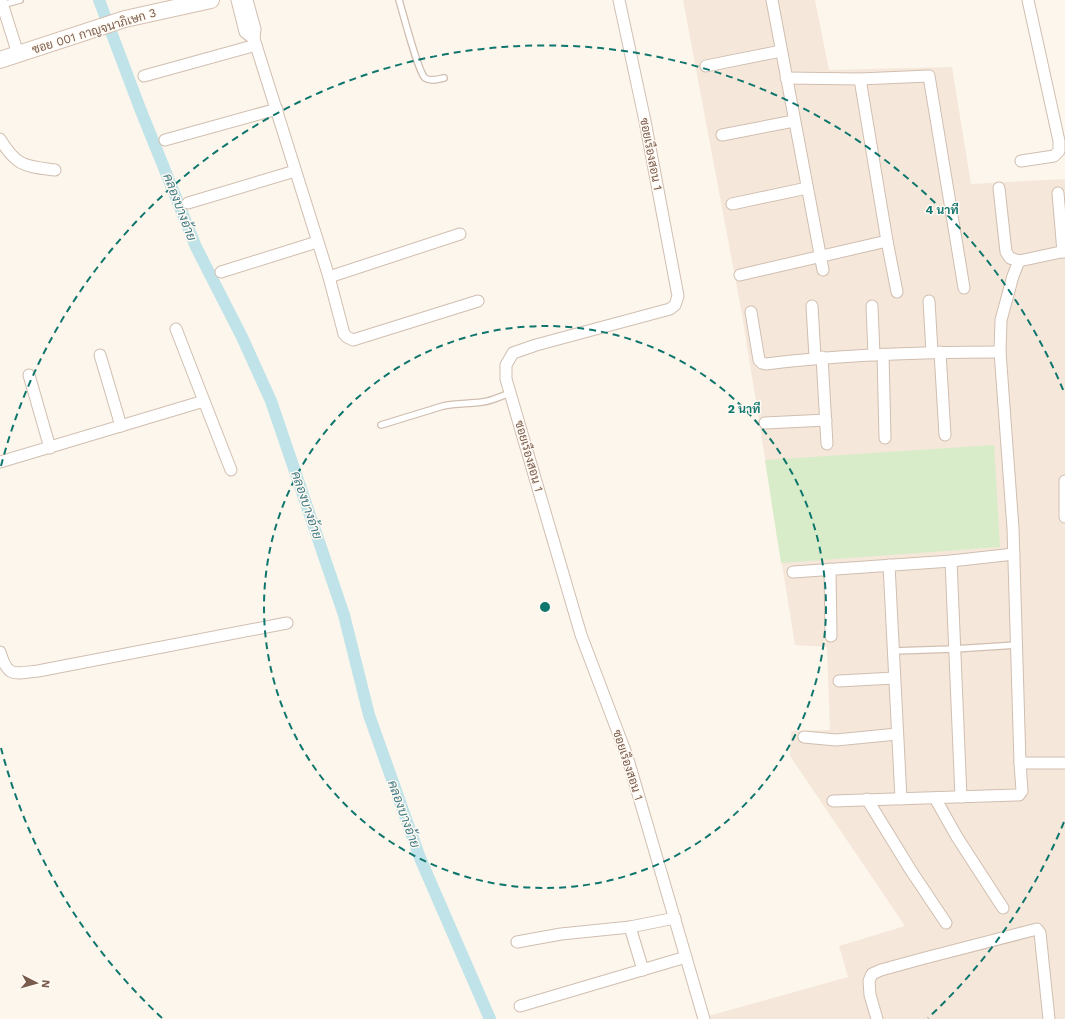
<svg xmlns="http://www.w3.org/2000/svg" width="1065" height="1019" viewBox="0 0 1065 1019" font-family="'Work Sans',Sarabun,sans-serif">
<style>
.residential{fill:#f5e8da}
.green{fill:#d8ecc9}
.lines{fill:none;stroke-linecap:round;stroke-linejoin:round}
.canal{stroke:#bfe3e8;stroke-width:12}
.lane-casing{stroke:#d1beb0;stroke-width:8}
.street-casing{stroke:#d1beb0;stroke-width:13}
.secondary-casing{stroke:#d6c0b0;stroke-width:18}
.lane{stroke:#fff;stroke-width:5.5}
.street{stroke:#fff;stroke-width:11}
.secondary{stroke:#fff;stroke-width:16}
.ring{fill:none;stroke:#0f766e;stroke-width:2;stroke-dasharray:7 5}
.labels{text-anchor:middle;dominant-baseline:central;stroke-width:3;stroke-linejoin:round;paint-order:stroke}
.street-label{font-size:12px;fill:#7a5c4d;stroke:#fffaf3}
.water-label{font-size:13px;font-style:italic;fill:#437c86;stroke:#fffaf3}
.centre{fill:#0f766e;stroke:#fffaf3;stroke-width:2}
.ring-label{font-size:12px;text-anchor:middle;font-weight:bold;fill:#0f766e;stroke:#fffaf3;stroke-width:3;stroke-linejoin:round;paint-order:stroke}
</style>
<rect width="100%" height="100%" fill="#fdf6ec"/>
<!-- residential -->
<polygon class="residential" points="683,0 815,0 829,70 952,67 971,184 1065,179 1065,1019 709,1019 708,1016 848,977 839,946 905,926 790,756 791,731 830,730 827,647 795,645 741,309"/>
<!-- green -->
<polygon class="green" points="994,445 1000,547 781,563 765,460"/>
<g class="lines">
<!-- canal -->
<polyline class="canal" points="99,0 141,111 196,247 242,337 271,401 344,615 369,715 420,858 490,1019"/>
<defs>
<g id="lane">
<path d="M399 0C403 13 418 72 425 78 431 82 438 79 444 78"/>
<polyline points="2,5 20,0"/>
<path d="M381 425 443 406C456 403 469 404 482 402 492 401 501 396 510 393"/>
<polyline points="893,651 954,649 1017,645"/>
</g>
<g id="street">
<polyline points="1,0 18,54"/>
<polyline points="237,0 245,32 254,39"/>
<polyline points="247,0 255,29 254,39 329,277 344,334 347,337 353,340 478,301"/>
<polyline points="619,0 645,121 678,296 675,305 670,309 536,345 513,353 506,365 506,379 581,635 627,756 704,1019"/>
<polyline points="772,0 823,270"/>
<polyline points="706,66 781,51"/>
<polyline points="144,76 256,45"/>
<polyline points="786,78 860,79 929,76 964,288"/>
<polyline points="860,79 887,241 897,292"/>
<polyline points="722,135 794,121"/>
<path d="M0 139C17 167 25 166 55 170"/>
<polyline points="165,140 277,109"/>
<polyline points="1021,161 1054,156 1059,151 1059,141 1028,0"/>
<polyline points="999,188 1006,252 1010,258 1019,261 1065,251"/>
<polyline points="1058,193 1063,252"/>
<polyline points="188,203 295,171"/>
<polyline points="732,204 807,188"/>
<polyline points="221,272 317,242"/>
<polyline points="740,275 887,241"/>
<polyline points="329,277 460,234"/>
<polyline points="929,301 932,352"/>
<polyline points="812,306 815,357"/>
<polyline points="872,306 874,355"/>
<path d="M751 312 759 360 762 363 766 364C844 354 922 352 1000 352"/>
<polyline points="940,352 945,435"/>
<polyline points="883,354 885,438"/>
<polyline points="100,355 121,426"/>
<polyline points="822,357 827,444"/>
<polyline points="29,375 50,448"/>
<polyline points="204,401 231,470"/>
<polyline points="765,423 826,420"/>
<polyline points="0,462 204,401 176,329"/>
<polyline points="1065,481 1065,517"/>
<polyline points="951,561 961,797"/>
<polyline points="889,565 901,799"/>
<polyline points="830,569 831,636"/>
<polyline points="793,572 951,561 1014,554"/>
<path d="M0 652C8 679 15 673 38 671L287 623"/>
<polyline points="839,681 894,678"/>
<polyline points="804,737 836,740 897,734"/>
<polyline points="1020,763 1065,763"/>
<polyline points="935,798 957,837 1003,908"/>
<polyline points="867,799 910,869 946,923"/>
<polyline points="833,801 1016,795 1019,795 1022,791 1020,763 1013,528 1000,352 1001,320 1013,276 1019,261"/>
<polyline points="630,927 643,970"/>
<polyline points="517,942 561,934 630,927 675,918"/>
<polyline points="520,1006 686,957"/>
<polyline points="877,1019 870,995 869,981 872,974 881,970 921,959 1037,929 1040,933 1049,1019"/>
</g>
<polyline id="secondary" points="0,60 125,19 211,0"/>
</defs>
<!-- lane casing -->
<use href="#lane" class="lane-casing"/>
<!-- street casing -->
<use href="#street" class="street-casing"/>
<!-- secondary casing -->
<use href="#secondary" class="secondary-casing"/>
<!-- lane -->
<use href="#lane" class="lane"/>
<!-- street -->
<use href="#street" class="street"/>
<!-- secondary -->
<use href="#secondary" class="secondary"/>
</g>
<!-- distance rings -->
<g class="ring">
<circle cx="545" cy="607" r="281"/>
<path d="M1064 822A562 562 0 0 1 928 1018M162 1018A562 562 0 0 1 1 748M1 466A562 562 0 0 1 1064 392"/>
</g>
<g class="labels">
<!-- street labels -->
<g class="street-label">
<text transform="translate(94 31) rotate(-17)">ซอย 001 กาญจนาภิเษก 3</text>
<text transform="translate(651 154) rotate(79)">ซอยเรืองสอน 1</text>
<text transform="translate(529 456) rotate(74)">ซอยเรืองสอน 1</text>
<text transform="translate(628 765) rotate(72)">ซอยเรืองสอน 1</text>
</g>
<!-- water labels -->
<g class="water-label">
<text transform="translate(180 207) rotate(69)">คลองบางอ้าย</text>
<text transform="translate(307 505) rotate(71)">คลองบางอ้าย</text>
<text transform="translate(404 814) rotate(70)">คลองบางอ้าย</text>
</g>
</g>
<circle cx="545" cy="607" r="6" class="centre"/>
<g class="ring-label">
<text x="942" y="214">4 นาที</text>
<text x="744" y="413">2 นาที</text>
</g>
<!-- north arrow -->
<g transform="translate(36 983) rotate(96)" stroke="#fffaf3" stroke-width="3" paint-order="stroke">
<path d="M0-3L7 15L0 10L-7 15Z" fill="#7a5c4d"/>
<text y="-6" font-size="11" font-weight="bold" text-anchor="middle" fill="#7a5c4d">N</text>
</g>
</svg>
